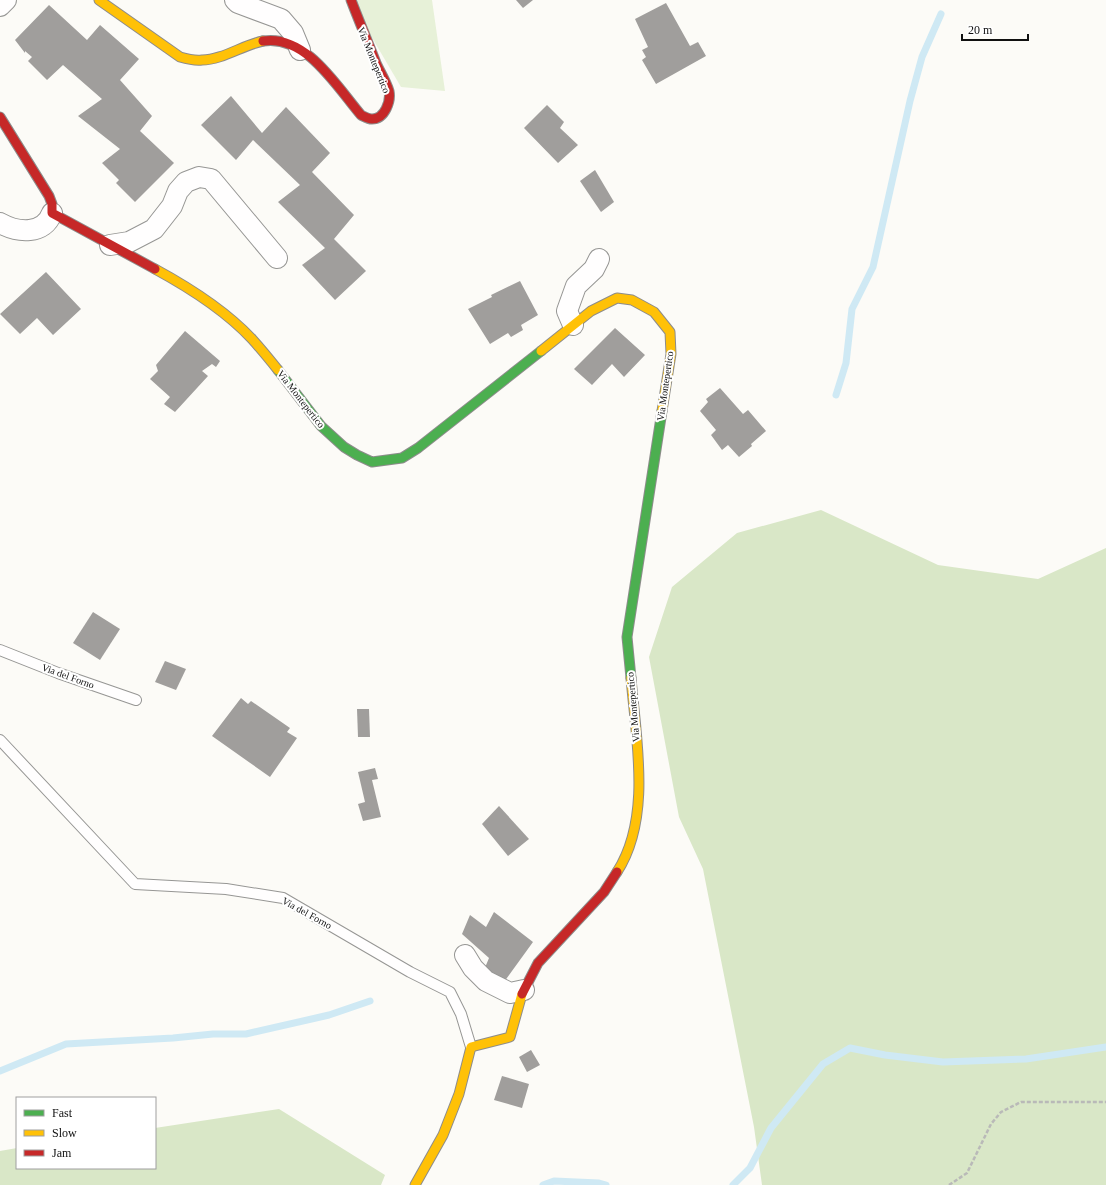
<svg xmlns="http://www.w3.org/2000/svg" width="1106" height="1185" viewBox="0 0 1106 1185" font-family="'Times New Roman',serif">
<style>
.green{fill:#e7f1d8}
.forest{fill:#d9e7c7}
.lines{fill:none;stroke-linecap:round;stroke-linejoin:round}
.stream{stroke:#cfe9f4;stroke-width:7}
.building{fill:#a09e9c}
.lane-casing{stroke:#969694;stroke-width:12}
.street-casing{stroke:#969694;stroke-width:22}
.fast-casing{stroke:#8d8c8b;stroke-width:11}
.slow-casing{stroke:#8d8c8b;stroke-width:11}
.jam-casing{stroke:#8d8c8b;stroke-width:11}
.path{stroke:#b9b9b8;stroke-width:2.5;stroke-dasharray:4 2;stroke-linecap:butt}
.lane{stroke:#fffefe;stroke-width:10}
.street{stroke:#fffefe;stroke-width:20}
.fast{stroke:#4caf50;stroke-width:9}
.slow{stroke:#ffc107;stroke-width:9}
.jam{stroke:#c62828;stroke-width:9}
.labels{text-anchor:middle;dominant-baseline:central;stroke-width:4;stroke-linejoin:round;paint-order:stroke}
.street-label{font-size:10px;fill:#101010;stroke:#fff}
</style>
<rect width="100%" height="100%" fill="#fcfbf7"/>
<!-- green -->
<polygon class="green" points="352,0 432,0 445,91 401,87 354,7"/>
<!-- forest -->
<g class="forest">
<polygon points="821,510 938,565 1038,579 1106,548 1106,1185 762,1185 754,1127 703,869 679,817 649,657 672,587 737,533"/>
<polygon points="279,1109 385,1175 381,1185 0,1185 0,1151 17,1148 17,1168 155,1168 155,1128"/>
</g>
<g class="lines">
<!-- stream -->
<g class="stream">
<polyline points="836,395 846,363 852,309 873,267 910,101 922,57 941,14"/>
<polyline points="0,1071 66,1044 173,1038 213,1034 246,1034 329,1015 370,1001"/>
<polyline points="543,1185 554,1181 599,1183 606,1185"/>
<polyline points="733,1185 750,1168 771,1128 823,1064 850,1048 885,1055 943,1062 1026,1059 1106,1047"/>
</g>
</g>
<!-- building -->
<g class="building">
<polygon points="516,0 533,0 523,8"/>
<polygon points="666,3 690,46 698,42 706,56 656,84 642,60 646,57 642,50 648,47 635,19"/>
<polygon points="49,5 87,40 100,25 139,59 120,80 152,116 140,131 174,163 135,202 116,183 119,180 102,163 120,149 78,116 102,99 63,65 47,80 28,61 32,57 25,51 25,53 15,40"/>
<polygon points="231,96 262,133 286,107 330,153 312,172 354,215 334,239 366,271 335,300 302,265 325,248 278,202 300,185 253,140 236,160 201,125"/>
<polygon points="547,105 564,122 560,128 578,145 558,163 524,128"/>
<polygon points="595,170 614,202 601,212 580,181"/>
<polygon points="46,272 81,309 53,335 37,318 20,334 0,314"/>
<polygon points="520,281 538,315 521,325 523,330 511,337 508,333 490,344 468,309 492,297 491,295"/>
<polygon points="615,328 645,355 624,377 612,364 592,385 574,369"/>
<polygon points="185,331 220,361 216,367 212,364 202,371 208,376 175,412 164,404 170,397 150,379 158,371 156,365"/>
<polygon points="720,388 743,414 748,410 766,431 751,444 752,446 739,457 728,445 722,450 711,435 716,430 700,411 708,402 706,399"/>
<polygon points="93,612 120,629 100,660 73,643"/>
<polygon points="165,661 186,669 176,690 155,682"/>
<polygon points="241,698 248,704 251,701 290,728 287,732 297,738 270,777 212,736"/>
<polygon points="357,709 369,709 370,737 358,737"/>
<polygon points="375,768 378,779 372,780 381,817 363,821 358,804 365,802 358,772"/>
<polygon points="499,806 529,839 508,856 482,824"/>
<polygon points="494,912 533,942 504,982 484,970 489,958 462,934 470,915 486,927"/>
<polygon points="531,1050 540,1065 527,1072 519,1057"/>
<polygon points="502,1076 529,1084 522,1108 494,1100"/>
</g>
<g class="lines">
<defs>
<g id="lane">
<polyline points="0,650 58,673 136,700"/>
<polyline points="0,740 135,884 226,889 283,898 410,972 450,992 461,1014 471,1047"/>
</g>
<g id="street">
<polyline points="235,0 238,3 281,19 293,33 300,50"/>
<polyline points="0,6 6,0"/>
<path d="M0 223C18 233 44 235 52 213"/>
<polyline points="110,245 129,242 154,229 172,206 178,191 186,182 199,177 211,179 277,258"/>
<polyline points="573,325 567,311 576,286 594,269 599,259"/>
<polyline points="465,955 473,968 486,981 510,993 524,990"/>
</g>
<g id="fast">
<polyline points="278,370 321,426 344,447 357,455 372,462 402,458 418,448 541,351"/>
<polyline points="631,678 627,637 662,411"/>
</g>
<g id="slow">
<path d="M99 0 180 57C187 59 195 61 202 60 222 60 243 45 263 41"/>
<path d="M155 269C190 288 225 310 252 339 261 349 270 360 278 370"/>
<polyline points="541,351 591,311 617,298 632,300 654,312 670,332 671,354 662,411"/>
<path d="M617 872C652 818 636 739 631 678"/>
<polyline points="415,1185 443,1135 459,1094 471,1047 510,1037 522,994"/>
</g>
<g id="jam">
<path d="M263 41C306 34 337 87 361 115 365 117 368 119 372 119 385 119 391 101 389 91 386 81 380 72 376 63 368 42 359 21 351 0"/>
<polyline points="0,117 49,196 52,204 52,213 155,269"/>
<polyline points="522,994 538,963 604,892 617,872"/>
</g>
</defs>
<!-- lane casing -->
<use href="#lane" class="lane-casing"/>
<!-- street casing -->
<use href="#street" class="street-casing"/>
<!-- fast casing -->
<use href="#fast" class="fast-casing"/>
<!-- slow casing -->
<use href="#slow" class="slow-casing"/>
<!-- jam casing -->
<use href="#jam" class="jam-casing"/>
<!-- path -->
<polyline class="path" points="949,1185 967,1173 991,1124 1001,1112 1021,1102 1106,1102"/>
<!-- lane -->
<use href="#lane" class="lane"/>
<!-- street -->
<use href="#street" class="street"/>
<!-- fast -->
<use href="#fast" class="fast"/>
<!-- slow -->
<use href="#slow" class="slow"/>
<!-- jam -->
<use href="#jam" class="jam"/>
</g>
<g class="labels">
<!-- street labels -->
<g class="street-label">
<text transform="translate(374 60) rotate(68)">Via Montepertico</text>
<text transform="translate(665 386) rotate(-82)">Via Montepertico</text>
<text transform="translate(301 399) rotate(52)">Via Montepertico</text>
<text transform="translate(68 676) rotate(20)">Via del Forno</text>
<text transform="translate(633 707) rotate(-95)">Via Montepertico</text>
<text transform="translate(307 913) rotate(29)">Via del Forno</text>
</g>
</g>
<!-- legend -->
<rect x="16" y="1097" width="140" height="72" fill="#ffffff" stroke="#9f9f9f"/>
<rect x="24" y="1110" width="20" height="6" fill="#4caf50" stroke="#9f9f9f"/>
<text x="52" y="1117" font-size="12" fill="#101010">Fast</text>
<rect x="24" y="1130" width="20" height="6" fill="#ffc107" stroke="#9f9f9f"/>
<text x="52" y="1137" font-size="12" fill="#101010">Slow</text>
<rect x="24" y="1150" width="20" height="6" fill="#c62828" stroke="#9f9f9f"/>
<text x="52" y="1157" font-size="12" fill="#101010">Jam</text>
<!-- scale -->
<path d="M962 34v6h66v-6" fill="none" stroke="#101010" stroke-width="2"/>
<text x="968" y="34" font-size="12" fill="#101010" stroke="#ffffff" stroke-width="3" paint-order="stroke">20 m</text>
</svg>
